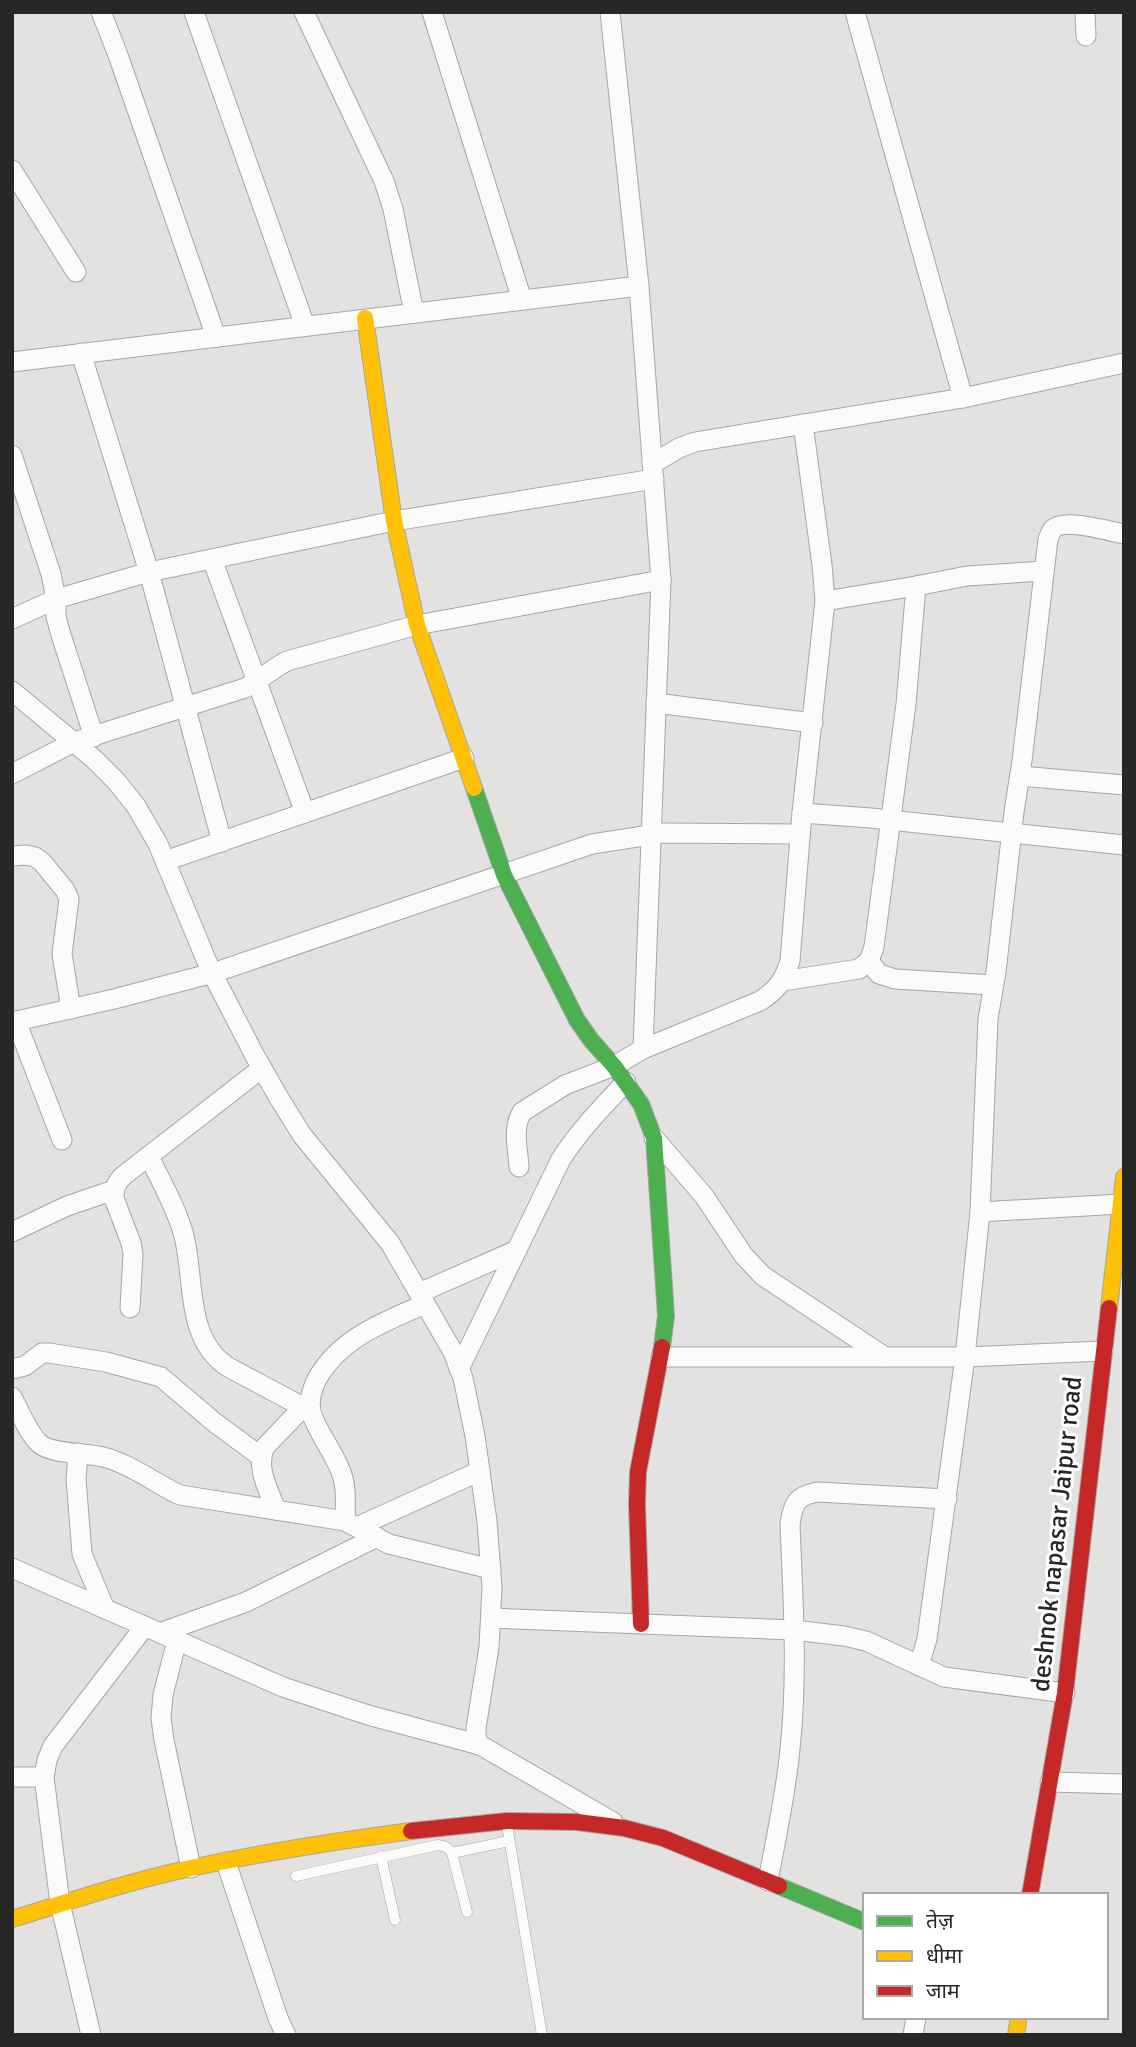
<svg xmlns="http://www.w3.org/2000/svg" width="1136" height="2047" viewBox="0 0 1136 2047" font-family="Signika,'Noto Sans Devanagari',sans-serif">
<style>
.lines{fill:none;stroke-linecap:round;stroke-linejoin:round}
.lane-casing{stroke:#a6a6a5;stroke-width:11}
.street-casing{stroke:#a6a6a5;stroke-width:21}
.fast-casing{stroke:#a6a6a5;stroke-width:18}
.slow-casing{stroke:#a6a6a5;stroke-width:18}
.jam-casing{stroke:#a6a6a5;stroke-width:18}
.lane{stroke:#fbfbfa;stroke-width:10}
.street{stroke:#fbfbfa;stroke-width:19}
.fast{stroke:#4caf50;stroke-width:16}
.slow{stroke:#ffc107;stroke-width:16}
.jam{stroke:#c62828;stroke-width:16}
.labels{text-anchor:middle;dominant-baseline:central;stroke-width:6;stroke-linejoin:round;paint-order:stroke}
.street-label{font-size:26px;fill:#272725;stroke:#fff}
</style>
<rect width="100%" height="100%" fill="#e3e2e0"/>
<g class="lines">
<defs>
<g id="lane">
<polyline points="507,1825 542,2035"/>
<polyline points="452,1853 509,1841"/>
<polyline points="381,1856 395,1920"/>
<path d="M296 1876 438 1845C445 1846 448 1847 452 1853L467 1912"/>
</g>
<g id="street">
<polyline points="101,12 118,55 216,337"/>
<polyline points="194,12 305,326"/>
<polyline points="304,12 384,181 393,209 414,313"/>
<polyline points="432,12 522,300"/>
<polyline points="610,12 639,286 661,580 643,1049"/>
<polyline points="855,12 963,398"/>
<polyline points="1085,12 1086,36"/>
<polyline points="12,170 76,272"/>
<polyline points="81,353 149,572 222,842"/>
<polyline points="12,362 639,286"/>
<polyline points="12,455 51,574 56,599 56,617 61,635 94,737"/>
<polyline points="652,464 679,448 695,442 963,398 1124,363"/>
<polyline points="212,559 305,813"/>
<polyline points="825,601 916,586 967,576 1044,571"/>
<polyline points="12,619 56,599 149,572 394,521 654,479"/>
<polyline points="12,691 94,759 116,781 136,806 158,844 210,969 255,1056 279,1098 302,1135 390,1243 453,1352 463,1378 475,1436 487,1521 492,1588 489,1647 476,1728 476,1737 480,1745 613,1822"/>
<polyline points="656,703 813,723"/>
<path d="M12 774 74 742 245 688C260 680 272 669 287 661L417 625 661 580"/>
<polyline points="1020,776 1124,785"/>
<polyline points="802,813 871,818 1124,845"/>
<polyline points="12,856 26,855 35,857 42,862 65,890 69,899 62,954 71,1009"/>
<polyline points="165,861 464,758"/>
<polyline points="869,961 879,974 895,979 993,985"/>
<polyline points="783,981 859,969 869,961 874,947 906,704 916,586"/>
<polyline points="16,1021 62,1140"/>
<polyline points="12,1022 114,999 213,973 592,844 663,833 800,834"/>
<polyline points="654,1138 704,1196 744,1256 763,1276 885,1357"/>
<path d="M149 1156C161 1182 177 1209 184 1236 195 1280 185 1339 228 1367L303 1407"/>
<path d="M519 1167C518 1149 512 1128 522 1112L565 1085 614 1066 643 1049 760 1001C778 989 783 982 790 961L802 813 825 601 822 565 803 424"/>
<polyline points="980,1212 1121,1204"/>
<polyline points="12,1232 67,1206 114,1190"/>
<polyline points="419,1293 517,1250"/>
<path d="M130 1308 133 1254 131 1243 114 1198C114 1188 116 1183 123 1176L262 1068"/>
<polyline points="661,1357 965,1357 1103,1351"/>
<polyline points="12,1369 25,1366 42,1353 49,1353 106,1362 161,1377 214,1422 260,1456"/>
<path d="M459 1369 561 1159C580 1130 602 1107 626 1082"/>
<path d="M12 1397C19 1410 29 1435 40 1444 52 1454 86 1453 103 1457 131 1464 154 1483 180 1495L345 1521 389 1544 491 1569"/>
<polyline points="78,1453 76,1479 82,1554 105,1609"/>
<path d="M276 1510C269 1490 255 1468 265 1447L310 1400"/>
<path d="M345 1521C345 1507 347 1492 343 1478 337 1456 320 1437 312 1415 308 1403 311 1391 317 1379 340 1338 384 1322 425 1304"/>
<polyline points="357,1527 480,1471"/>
<polyline points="12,1568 283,1687 368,1715 480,1745"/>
<polyline points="492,1618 794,1630 844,1636 866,1641 944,1677 1065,1693"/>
<polyline points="160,1633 246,1602 377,1537"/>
<polyline points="177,1640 163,1695 161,1718 164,1740 191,1868"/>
<path d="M919 1666 927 1639 965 1357 980 1212 988 1019 996 972 1014 812 1022 761 1048 539C1050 536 1050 532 1053 529 1064 518 1109 531 1124 534"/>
<polyline points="12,1777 44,1777"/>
<polyline points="1050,1782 1124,1784"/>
<polyline points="226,1862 278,2018 286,2035"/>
<path d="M768 1881C776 1838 786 1793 790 1749 798 1675 793 1599 790 1524 793 1504 796 1496 817 1492L947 1499"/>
<polyline points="91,2035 60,1903 44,1777 47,1760 53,1746 145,1626"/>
<polyline points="913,2035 916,2017"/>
</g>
<g id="fast">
<polyline points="474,788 504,875 577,1020 591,1040 614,1066 641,1104 654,1138 666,1316 662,1347"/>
<polyline points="779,1886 865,1922"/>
</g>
<g id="slow">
<polyline points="365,318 394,521 417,625 474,788"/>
<polyline points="1109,1308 1124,1177"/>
<path d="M12 1919C71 1901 130 1881 191 1868 264 1852 337 1841 411 1831"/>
<polyline points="1016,2035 1019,2017"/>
</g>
<g id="jam">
<polyline points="641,1624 637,1504 638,1472 662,1347"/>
<polyline points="411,1831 507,1821 577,1822 624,1828 663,1838 779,1886"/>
<polyline points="1030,1895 1065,1693 1109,1308"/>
</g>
</defs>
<!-- lane casing -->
<use href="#lane" class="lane-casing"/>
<!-- street casing -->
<use href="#street" class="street-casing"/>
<!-- fast casing -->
<use href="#fast" class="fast-casing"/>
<!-- slow casing -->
<use href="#slow" class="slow-casing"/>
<!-- jam casing -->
<use href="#jam" class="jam-casing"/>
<!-- lane -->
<use href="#lane" class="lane"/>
<!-- street -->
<use href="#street" class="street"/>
<!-- fast -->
<use href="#fast" class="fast"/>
<!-- slow -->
<use href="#slow" class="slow"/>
<!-- jam -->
<use href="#jam" class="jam"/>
</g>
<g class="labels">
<!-- street labels -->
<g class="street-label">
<text transform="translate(1057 1534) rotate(-84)">deshnok napasar Jaipur road</text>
</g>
</g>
<!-- border -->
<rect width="1136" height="2047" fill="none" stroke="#272725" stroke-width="28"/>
<!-- legend -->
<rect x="863" y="1893" width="245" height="126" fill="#ffffff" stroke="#a9a9a8" stroke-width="2"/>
<rect x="877" y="1916" width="35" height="10" fill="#4caf50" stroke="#a9a9a8" stroke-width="2"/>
<text x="926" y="1928" font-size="21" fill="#272725">तेज़</text>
<rect x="877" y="1951" width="35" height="10" fill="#ffc107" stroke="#a9a9a8" stroke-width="2"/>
<text x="926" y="1963" font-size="21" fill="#272725">धीमा</text>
<rect x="877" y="1986" width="35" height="10" fill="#c62828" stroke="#a9a9a8" stroke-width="2"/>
<text x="926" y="1998" font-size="21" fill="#272725">जाम</text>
</svg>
